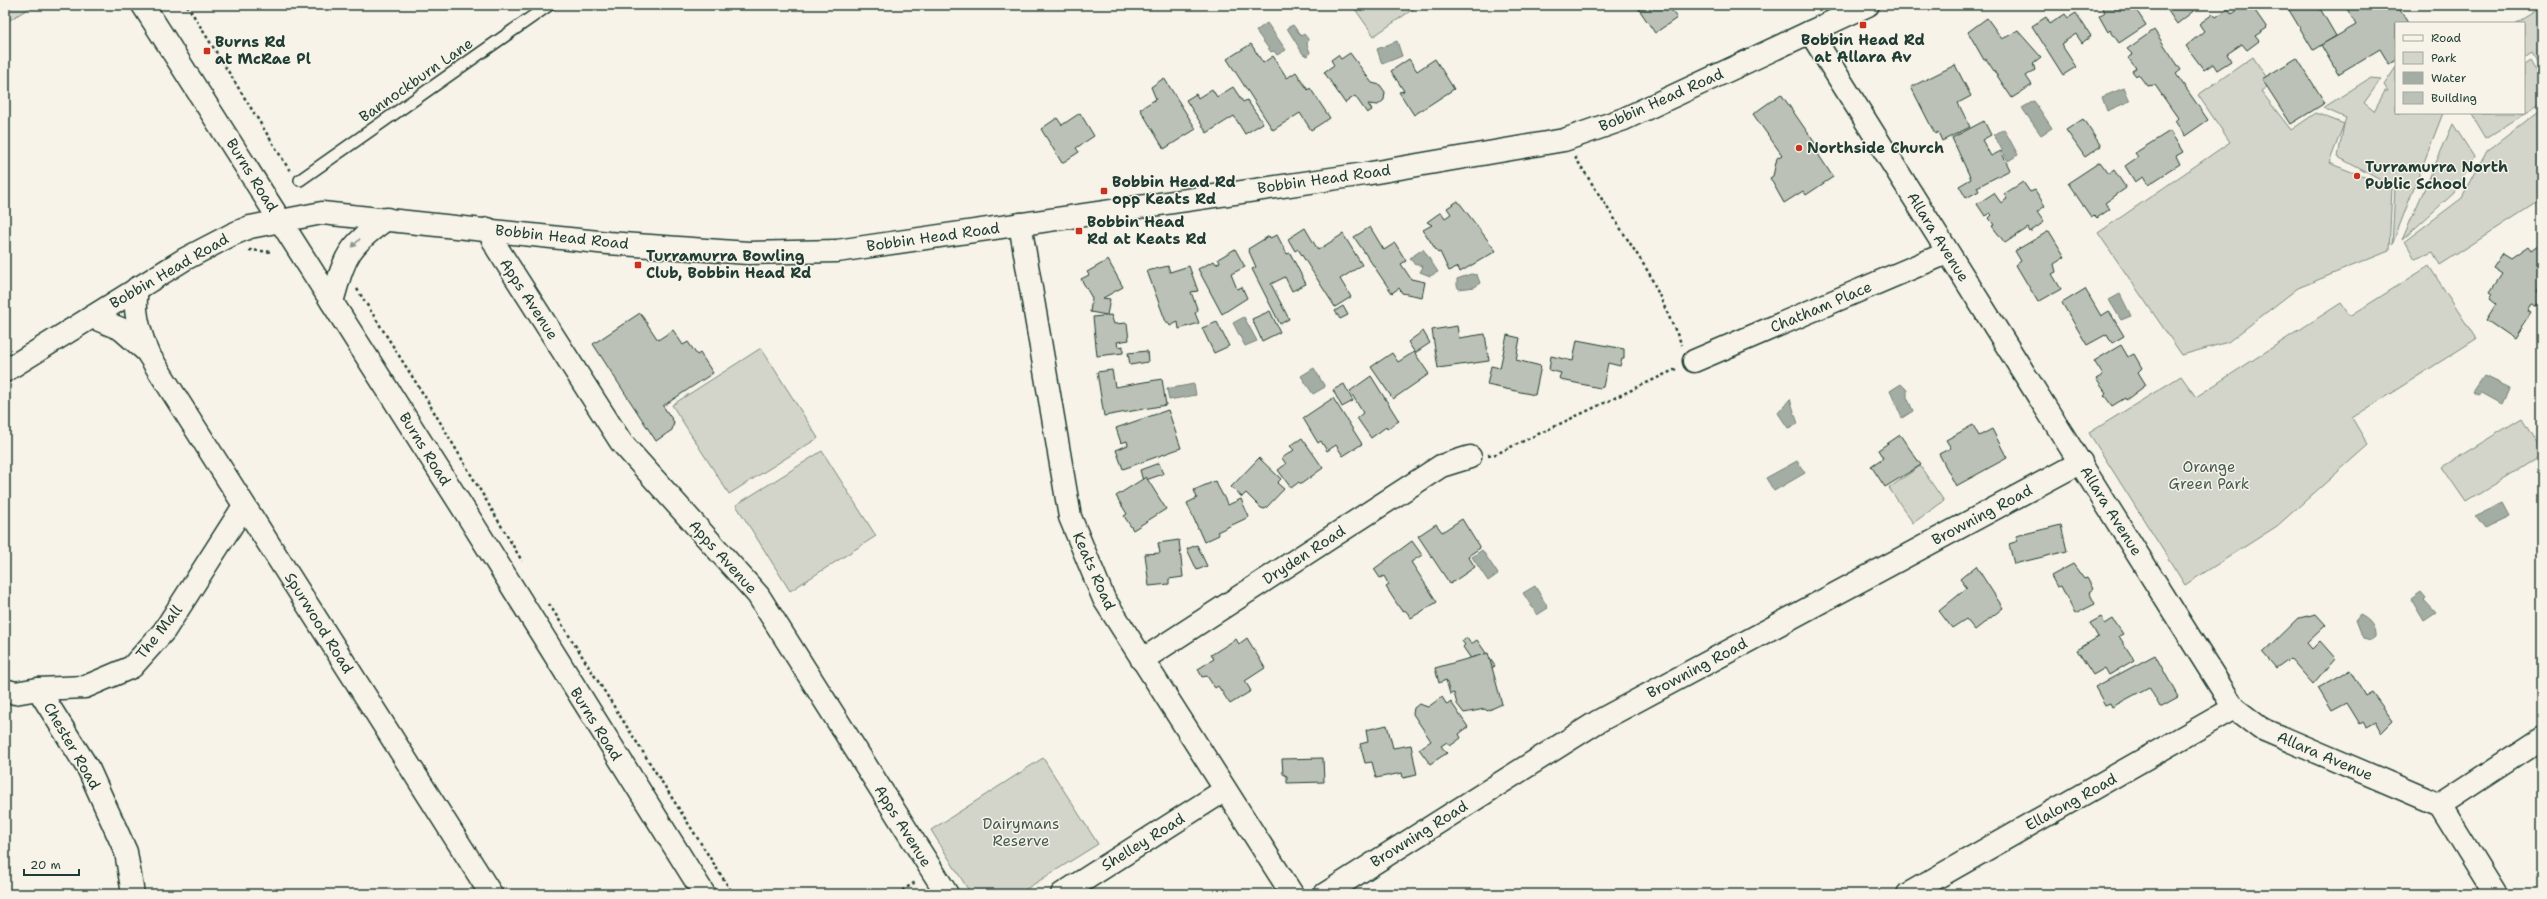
<svg xmlns="http://www.w3.org/2000/svg" width="2547" height="899" viewBox="0 0 2547 899" font-family="'Shantell Sans',sans-serif">
<style>
.green{fill:#d3d5ca;stroke:#79897f}
.water{fill:#a4ada3;stroke:#6f8077}
.building{fill:#bbc1b6;stroke:#1f3d34}
.lines{fill:none;stroke-linecap:round;stroke-linejoin:round}
.lane-casing{stroke:#1f3d34;stroke-width:14}
.street-casing{stroke:#1f3d34;stroke-width:25}
.secondary-casing{stroke:#1f3d34;stroke-width:25}
.path{stroke:#1f3d34;stroke-width:2.5;stroke-dasharray:3 3;stroke-linecap:butt}
.lane{stroke:#f7f3e8;stroke-width:11}
.street{stroke:#f7f3e8;stroke-width:22}
.secondary{stroke:#f7f3e8;stroke-width:22}
.oneway{fill:#8b988e}
.poi-dot{fill:#c8321e;stroke:#f7f3e8;stroke-width:1.5}
.labels{text-anchor:middle;dominant-baseline:central;stroke-width:3;stroke-linejoin:round;paint-order:stroke}
.poi-label{font-size:15px;font-weight:bold;fill:#1f3d34;stroke:#f7f3e8;text-anchor:start}
.street-label{font-size:15px;fill:#1f3d34;stroke:#f7f3e8}
.park-label{font-size:15px;fill:#435b52;stroke:#f7f3e8}
</style>
<rect width="100%" height="100%" fill="#f7f3e8"/>
<filter id="ink" filterUnits="userSpaceOnUse"><feTurbulence type="fractalNoise" baseFrequency=".025" numOctaves="2"/><feDisplacementMap in="SourceGraphic" scale="8" xChannelSelector="R" yChannelSelector="G"/><feConvolveMatrix kernelMatrix="1 2 1 2 8 2 1 2 1" color-interpolation-filters="sRGB"/></filter>
<g filter="url(#ink)">
<!-- green -->
<g class="green">
<polygon points="5,5 34,5 5,23"/>
<polygon points="1352,5 1419,5 1374,36"/>
<polygon points="2542,7 2542,70 2532,53 2524,58 2524,23 2516,23"/>
<polygon points="2253,57 2271,84 2261,91 2291,130 2316,113 2344,124 2346,118 2323,108 2370,78 2381,79 2364,103 2374,111 2385,91 2388,91 2384,85 2396,67 2396,113 2443,113 2392,245 2395,188 2338,157 2344,124 2329,163 2392,188 2389,251 2298,288 2228,342 2182,355 2098,233 2230,142 2198,95"/>
<polygon points="2530,61 2542,81 2542,103 2486,138 2471,113 2524,113 2524,65"/>
<polygon points="2542,109 2542,199 2440,265 2433,252 2415,259 2405,241 2462,198 2487,151"/>
<polygon points="2453,124 2474,157 2454,193 2402,240"/>
<polygon points="2429,266 2476,339 2352,418 2368,445 2277,526 2185,585 2089,433 2181,376 2196,397 2341,303 2350,316"/>
<polygon points="761,348 818,438 729,494 672,405"/>
<polygon points="2522,418 2542,451 2542,455 2466,502 2442,467"/>
<polygon points="822,451 876,536 790,591 736,505"/>
<polygon points="1920,466 1944,501 1913,523 1889,488"/>
<polygon points="1043,758 1098,844 1018,894 971,894 931,830"/>
</g>
<!-- water -->
<g class="water">
<polygon points="1267,23 1286,50 1277,55 1274,51 1271,52 1256,31"/>
<polygon points="1293,25 1301,36 1304,34 1308,39 1307,45 1310,52 1308,56 1303,54 1287,28"/>
<polygon points="1397,41 1402,56 1382,64 1377,49"/>
<polygon points="2124,88 2130,101 2107,111 2102,97"/>
<polygon points="2034,101 2052,128 2041,135 2022,108"/>
<polygon points="2004,129 2018,155 2008,161 1994,135"/>
<polygon points="1423,249 1438,272 1430,276 1420,272 1423,267 1417,264 1415,265 1410,258"/>
<polygon points="1471,274 1477,275 1480,283 1475,287 1459,289 1457,286 1457,279"/>
<polygon points="2120,294 2131,316 2121,320 2109,300"/>
<polygon points="1244,317 1257,341 1245,346 1233,323"/>
<polygon points="1314,368 1325,387 1313,394 1301,376"/>
<polygon points="2484,376 2509,388 2502,404 2482,393 2479,395 2473,392"/>
<polygon points="1194,384 1196,395 1169,400 1167,389"/>
<polygon points="1901,384 1907,390 1907,397 1913,411 1902,418 1890,391"/>
<polygon points="1790,399 1798,424 1788,428 1778,413"/>
<polygon points="1797,461 1805,473 1774,491 1766,478"/>
<polygon points="2503,503 2510,516 2485,528 2476,516"/>
<polygon points="1482,550 1498,574 1488,581 1472,557"/>
<polygon points="1535,586 1548,608 1537,615 1523,593"/>
<polygon points="2421,592 2426,598 2424,600 2436,613 2424,621 2411,599"/>
<path d="M2360 615C2369 619 2376 627 2375 637L2371 640 2363 638 2356 620Z"/>
</g>
<!-- building -->
<g class="building">
<polygon points="1636,5 1675,5 1670,8 1677,18 1655,33"/>
<polygon points="2101,5 2133,5 2146,25 2119,43 2110,30 2108,32 2099,16 2105,12"/>
<polygon points="2164,5 2201,5 2177,24"/>
<polygon points="2245,5 2251,5 2267,28 2255,36 2259,41 2247,50 2242,44 2227,54 2231,61 2217,70 2213,64 2204,70 2186,46 2204,31 2199,24 2213,14 2216,17 2228,9 2232,14"/>
<polygon points="2286,5 2318,5 2336,36 2313,50"/>
<polygon points="2345,5 2397,5 2408,23 2396,23 2396,60 2389,64 2380,49 2338,74 2321,45 2356,25"/>
<polygon points="2076,13 2091,36 2082,43 2076,34 2061,44 2076,67 2063,75 2032,26 2046,17 2050,24 2065,14 2068,18"/>
<polygon points="1987,18 2002,39 2018,31 2041,57 2033,63 2035,70 2026,76 2032,85 2012,98 1986,59 1984,60 1968,32"/>
<polygon points="2154,30 2181,70 2176,74 2208,120 2185,136 2175,121 2178,118 2155,85 2147,86 2138,74 2136,76 2132,71 2136,68 2128,58 2133,55 2127,49"/>
<polygon points="1251,44 1263,63 1273,56 1287,78 1296,72 1308,90 1310,88 1330,118 1311,130 1300,113 1273,130 1227,59"/>
<polygon points="1350,53 1372,83 1380,85 1385,92 1384,100 1378,105 1368,104 1372,110 1367,113 1355,96 1345,103 1324,72 1334,65 1331,60 1338,55 1341,59"/>
<polygon points="2297,58 2325,103 2291,124 2262,79"/>
<polygon points="1409,59 1417,71 1435,59 1454,89 1414,115 1399,92 1404,91 1391,71"/>
<polygon points="1955,65 1971,96 1958,103 1970,127 1942,141 1938,132 1935,134 1911,87"/>
<polygon points="1164,78 1196,129 1164,149 1140,109 1156,99 1151,87"/>
<polygon points="1233,87 1243,102 1247,100 1263,123 1245,134 1234,116 1207,133 1186,100 1196,94 1198,98 1212,89 1217,97"/>
<polygon points="1781,94 1817,146 1819,145 1823,150 1818,154 1833,177 1806,195 1803,191 1784,203 1770,178 1773,176 1777,158 1782,155 1753,114"/>
<polygon points="1080,113 1094,136 1076,148 1079,152 1062,163 1041,129 1057,118 1062,125"/>
<polygon points="2083,119 2101,146 2085,157 2066,130"/>
<polygon points="1984,121 1991,135 1982,140 1991,156 2001,151 2010,170 1977,187 1979,191 1966,198 1959,186 1971,179 1952,138"/>
<polygon points="2170,131 2183,152 2176,156 2180,164 2148,185 2143,177 2135,182 2125,166 2138,157 2135,153"/>
<polygon points="2100,162 2109,174 2114,170 2126,188 2105,203 2110,209 2097,218 2094,215 2091,217 2068,183"/>
<polygon points="2023,182 2030,192 2035,190 2045,206 2037,212 2044,222 2030,232 2028,228 2005,243 1992,226 1994,225 1989,218 1992,215 1990,213 1985,216 1977,204 1994,193 2001,203 2007,199 2004,194"/>
<polygon points="1458,201 1496,251 1460,272 1458,267 1449,271 1440,252 1438,253 1423,230 1432,225 1427,222 1441,212 1445,218 1451,214 1447,208"/>
<polygon points="1370,227 1384,250 1395,243 1406,261 1401,264 1411,279 1425,282 1422,297 1402,293 1399,288 1392,293 1354,237"/>
<polygon points="1305,228 1318,250 1343,234 1362,265 1340,279 1351,297 1335,307 1298,249 1295,251 1288,239"/>
<polygon points="2049,231 2065,257 2054,264 2056,272 2052,274 2061,289 2038,302 2016,265 2021,261 2015,251"/>
<polygon points="1277,235 1287,254 1290,253 1306,284 1292,291 1285,277 1271,284 1289,319 1280,324 1252,269 1256,267 1248,249 1269,236 1270,238"/>
<polygon points="2542,242 2542,285 2537,292 2542,298 2536,306 2532,305 2528,311 2531,313 2514,339 2486,320 2496,304 2490,299 2493,294 2490,292 2502,274 2493,268 2503,253 2511,258 2528,246 2531,250"/>
<polygon points="1235,249 1245,267 1231,274 1237,289 1242,287 1247,298 1222,314 1198,269 1214,261 1216,264 1220,262 1218,259"/>
<polygon points="1108,260 1123,287 1103,298 1110,299 1107,315 1090,312 1092,298 1081,279 1089,275 1087,272"/>
<polygon points="1168,266 1170,272 1189,266 1198,291 1191,292 1198,311 1195,313 1199,323 1179,329 1178,322 1170,326 1168,322 1166,322 1147,271"/>
<polygon points="2085,289 2101,316 2109,311 2124,336 2112,343 2107,334 2087,345 2062,303"/>
<polygon points="1343,306 1348,315 1340,319 1335,311"/>
<polygon points="1270,311 1280,332 1262,341 1252,319"/>
<polygon points="640,313 658,340 673,330 683,345 688,342 697,355 700,353 713,373 663,406 674,422 672,430 656,441 593,344"/>
<polygon points="1111,315 1114,324 1127,323 1129,340 1117,342 1118,347 1123,346 1123,353 1097,356 1093,317"/>
<polygon points="1217,322 1229,346 1214,353 1202,328"/>
<polygon points="1457,326 1459,338 1485,334 1489,361 1438,368 1432,330"/>
<polygon points="1423,331 1430,343 1415,353 1408,342"/>
<polygon points="1507,335 1520,338 1516,360 1541,366 1535,395 1487,385 1491,366 1500,368"/>
<polygon points="1577,340 1624,349 1624,359 1622,359 1620,366 1608,363 1603,387 1600,388 1566,381 1559,378 1561,373 1549,370 1551,356 1573,361"/>
<polygon points="2121,345 2128,357 2134,354 2142,368 2138,372 2146,385 2126,400 2125,398 2112,406 2104,395 2106,393 2096,379 2103,375 2094,361"/>
<polygon points="1147,351 1148,362 1130,365 1128,353"/>
<polygon points="1414,352 1429,374 1393,399 1371,367 1392,353 1398,362"/>
<polygon points="1112,370 1115,387 1162,379 1166,405 1104,416 1097,372"/>
<polygon points="1371,376 1399,421 1387,429 1386,427 1371,438 1357,418 1363,413 1350,391"/>
<polygon points="1344,384 1353,401 1342,407 1333,390"/>
<polygon points="1333,398 1362,444 1343,456 1336,445 1327,451 1321,441 1318,443 1303,418"/>
<polygon points="1168,410 1181,448 1123,469 1116,450 1128,445 1127,441 1121,443 1116,428"/>
<polygon points="1973,425 1979,436 1992,429 2007,458 1956,486 1939,454 1951,448 1946,440"/>
<polygon points="1900,435 1921,465 1885,487 1871,466 1883,458 1878,450"/>
<polygon points="1302,438 1323,468 1301,484 1299,482 1291,488 1278,470 1286,464 1282,458 1294,450 1290,446"/>
<polygon points="1259,458 1281,479 1277,483 1284,489 1265,509 1261,508 1246,493 1242,497 1231,487"/>
<polygon points="1159,463 1163,474 1143,481 1140,470"/>
<polygon points="1146,477 1166,509 1133,530 1124,516 1127,514 1116,496"/>
<polygon points="1215,481 1228,505 1241,499 1249,517 1217,532 1219,535 1204,542 1187,503 1197,498 1194,490"/>
<polygon points="1462,519 1480,548 1468,556 1475,567 1450,584 1418,536 1436,524 1442,532"/>
<polygon points="2061,525 2067,551 2014,564 2009,544 2018,541 2016,536"/>
<polygon points="1179,540 1183,577 1169,579 1169,584 1149,586 1145,554 1160,553 1158,543"/>
<polygon points="1412,541 1422,555 1411,562 1437,602 1411,618 1406,611 1401,610 1386,587 1389,585 1384,576 1380,578 1374,569"/>
<polygon points="1197,545 1207,566 1197,570 1187,549"/>
<polygon points="2073,564 2084,579 2087,578 2093,589 2089,592 2095,604 2075,614 2061,586 2057,587 2051,576"/>
<polygon points="1976,566 2003,608 1975,630 1966,619 1952,628 1939,611 1967,588 1960,579"/>
<polygon points="2316,614 2326,625 2307,643 2312,649 2320,641 2335,658 2313,684 2290,658 2276,668 2263,653 2299,618"/>
<polygon points="2101,617 2105,624 2113,619 2123,634 2119,636 2134,660 2109,675 2105,668 2093,675 2077,650 2098,637 2090,623"/>
<polygon points="1247,638 1265,668 1245,681 1251,691 1230,704 1218,686 1215,688 1207,676 1202,677 1198,669 1214,659 1211,655 1236,639 1239,644"/>
<polygon points="1467,638 1471,644 1477,640 1495,666 1485,672 1482,667 1478,669 1463,647 1465,645 1462,641"/>
<polygon points="1488,653 1502,704 1487,711 1485,709 1464,713 1457,704 1454,693 1450,694 1446,680 1439,683 1435,668"/>
<polygon points="2155,655 2178,697 2160,707 2149,687 2112,707 2110,703 2105,705 2095,687"/>
<polygon points="2350,670 2365,696 2372,692 2393,721 2381,733 2375,722 2366,727 2363,722 2360,724 2347,703 2332,711 2318,688"/>
<polygon points="1442,697 1447,705 1451,702 1468,727 1459,734 1461,738 1450,746 1447,742 1441,746 1447,753 1430,764 1419,749 1431,741 1413,714 1414,708 1419,704 1428,707"/>
<polygon points="1387,725 1393,748 1411,745 1417,775 1403,778 1402,773 1376,778 1372,762 1365,763 1360,744 1368,742 1366,730"/>
<polygon points="1323,758 1324,782 1287,783 1287,776 1283,774 1282,759"/>
</g>
<g class="lines">
<defs>
<polyline id="lane" points="300,180 549,5"/>
<g id="street">
<polyline points="1810,32 2234,708 2260,728 2440,805 2495,894"/>
<polyline points="1020,224 1070,517 1104,599 1292,894"/>
<polyline points="488,229 497,248 621,442 758,595 947,894"/>
<path d="M137 288C133 312 139 329 147 352L491 894"/>
<polyline points="92,317 121,329 145,350"/>
<polyline points="1694,361 1947,253"/>
<polyline points="1142,660 1441,466 1470,457"/>
<polyline points="38,689 89,770 126,852 133,894"/>
<polyline points="5,690 15,693 38,689 85,687 132,667 164,631 244,506"/>
<polyline points="2440,805 2542,738"/>
<polyline points="1062,894 1225,790"/>
<polyline points="1325,894 1597,722 2081,462"/>
<polyline points="1908,894 2234,708"/>
</g>
<g id="secondary">
<polyline points="143,5 468,516 704,894"/>
<path d="M332 302C345 257 346 247 387 219"/>
<polyline points="5,371 185,259 233,234 250,227 322,213 608,243 748,253 837,251 1365,174 1564,140 1624,119 1868,5"/>
</g>
</defs>
<!-- lane casing -->
<use href="#lane" class="lane-casing"/>
<!-- street casing -->
<use href="#street" class="street-casing"/>
<!-- secondary casing -->
<use href="#secondary" class="secondary-casing"/>
<!-- path -->
<g class="path">
<polyline points="187,5 290,171"/>
<polyline points="1575,157 1649,273 1682,345"/>
<polyline points="249,250 272,252"/>
<polyline points="357,289 427,400 522,561"/>
<polyline points="1488,455 1496,454 1676,369"/>
<polyline points="549,604 733,894"/>
<polyline points="897,894 917,881"/>
</g>
<!-- lane -->
<use href="#lane" class="lane"/>
<!-- street -->
<use href="#street" class="street"/>
<!-- secondary -->
<use href="#secondary" class="secondary"/>
</g>
<!-- one-way arrows -->
<defs><path id="oneway-solid" d="M-6-.8H1V-3.2L6.5 0L1 3.2V.8H-6Z"/></defs>
<use class="oneway" href="#oneway-solid" transform="translate(356 243) rotate(133)"/>
</g>
<!-- markers -->
<g class="poi-dot">
<rect x="1859" y="21" width="8" height="8" rx="2"/>
<rect x="203" y="47" width="8" height="8" rx="2"/>
<circle cx="1799" cy="148" r="4"/>
<circle cx="2357" cy="176" r="4"/>
<rect x="1100" y="187" width="8" height="8" rx="2"/>
<rect x="1075" y="227" width="8" height="8" rx="2"/>
<rect x="634" y="261" width="8" height="8" rx="2"/>
</g>
<g class="labels">
<!-- poi labels -->
<g class="poi-label">
<text x="1863" y="40" text-anchor="middle">Bobbin Head Rd<tspan x="1863" dy="17">at Allara Av</tspan></text>
<text x="215" y="42">Burns Rd<tspan x="215" dy="17">at McRae Pl</tspan></text>
<text x="1807" y="148">Northside Church</text>
<text x="2365" y="167">Turramurra North<tspan x="2365" dy="17">Public School</tspan></text>
<text x="1112" y="182">Bobbin Head Rd<tspan x="1112" dy="17">opp Keats Rd</tspan></text>
<text x="1087" y="222">Bobbin Head<tspan x="1087" dy="17">Rd at Keats Rd</tspan></text>
<text x="646" y="256">Turramurra Bowling<tspan x="646" dy="17">Club, Bobbin Head Rd</tspan></text>
</g>
<!-- street labels -->
<g class="street-label">
<text transform="translate(416 80) rotate(-35)">Bannockburn Lane</text>
<text transform="translate(1661 100) rotate(-24)">Bobbin Head Road</text>
<text transform="translate(252 175) rotate(58)">Burns Road</text>
<text transform="translate(1324 179) rotate(-8)">Bobbin Head Road</text>
<text transform="translate(562 237) rotate(6)">Bobbin Head Road</text>
<text transform="translate(933 237) rotate(-8)">Bobbin Head Road</text>
<text transform="translate(1938 237) rotate(58)">Allara Avenue</text>
<text transform="translate(169 271) rotate(-30)">Bobbin Head Road</text>
<text transform="translate(529 299) rotate(57)">Apps Avenue</text>
<text transform="translate(1821 307) rotate(-23)">Chatham Place</text>
<text transform="translate(425 449) rotate(58)">Burns Road</text>
<text transform="translate(2111 511) rotate(58)">Allara Avenue</text>
<text transform="translate(1982 515) rotate(-28)">Browning Road</text>
<text transform="translate(1304 555) rotate(-33)">Dryden Road</text>
<text transform="translate(723 557) rotate(48)">Apps Avenue</text>
<text transform="translate(1094 571) rotate(66)">Keats Road</text>
<text transform="translate(319 623) rotate(58)">Spurwood Road</text>
<text transform="translate(159 632) rotate(-52)">The Mall</text>
<text transform="translate(1697 668) rotate(-28)">Browning Road</text>
<text transform="translate(596 724) rotate(58)">Burns Road</text>
<text transform="translate(72 746) rotate(60)">Chester Road</text>
<text transform="translate(2325 756) rotate(23)">Allara Avenue</text>
<text transform="translate(2071 802) rotate(-29)">Ellalong Road</text>
<text transform="translate(903 826) rotate(58)">Apps Avenue</text>
<text transform="translate(1419 834) rotate(-32)">Browning Road</text>
<text transform="translate(1143 842) rotate(-32)">Shelley Road</text>
</g>
<!-- park labels -->
<g class="park-label">
<text x="2209" y="467">Orange<tspan x="2209" dy="17">Green Park</tspan></text>
<text x="1021" y="824">Dairymans<tspan x="1021" dy="17">Reserve</tspan></text>
</g>
</g>
<!-- margin -->
<rect width="2547" height="899" fill="none" stroke="#f7f3e8" stroke-width="20"/>
<rect x="10" y="10" width="2527" height="879" fill="none" stroke="#1f3d34" stroke-width="1.5" filter="url(#ink)"/>
<!-- legend -->
<rect x="2395" y="22" width="130" height="92" fill="#f7f3e8" stroke="#a1aaa0"/>
<rect x="2403" y="35" width="20" height="6" fill="#f7f3e8" stroke="#a1aaa0"/>
<text x="2431" y="42" font-size="12" fill="#1f3d34">Road</text>
<rect x="2403" y="52" width="20" height="12" fill="#d3d5ca" stroke="#a1aaa0"/>
<text x="2431" y="62" font-size="12" fill="#1f3d34">Park</text>
<rect x="2403" y="72" width="20" height="12" fill="#a4ada3" stroke="#a1aaa0"/>
<text x="2431" y="82" font-size="12" fill="#1f3d34">Water</text>
<rect x="2403" y="92" width="20" height="12" fill="#bbc1b6" stroke="#a1aaa0"/>
<text x="2431" y="102" font-size="12" fill="#1f3d34">Building</text>
<!-- scale -->
<path d="M24 869v6h55v-6" fill="none" stroke="#1f3d34" stroke-width="2"/>
<text x="30" y="869" font-size="12" fill="#1f3d34" stroke="#f7f3e8" stroke-width="3" paint-order="stroke">20 m</text>
</svg>
